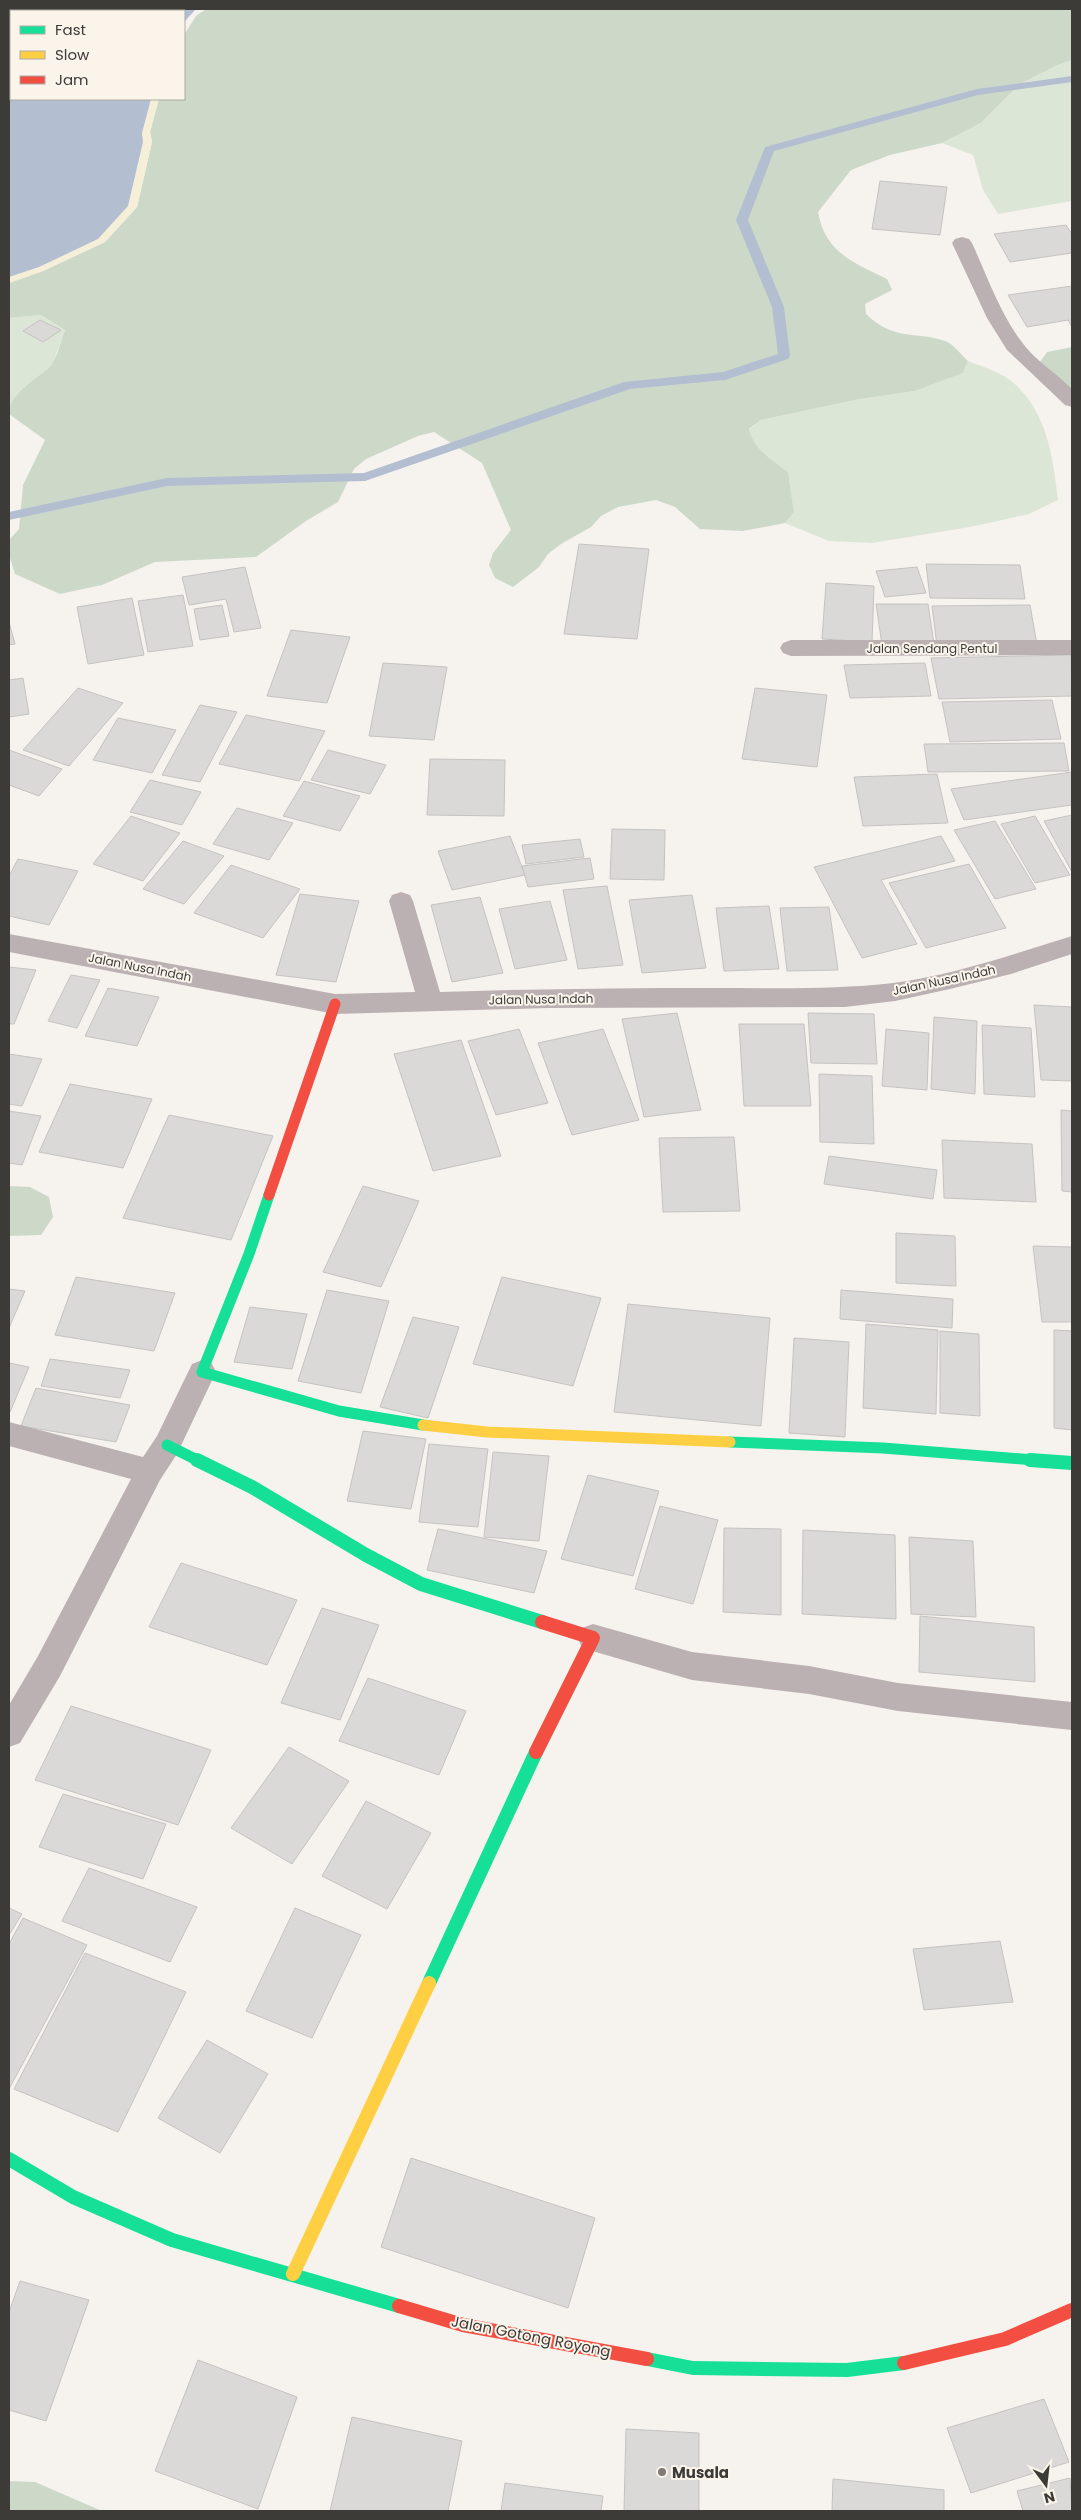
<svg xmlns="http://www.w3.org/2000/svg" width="1081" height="2520" viewBox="0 0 1081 2520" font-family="Poppins,sans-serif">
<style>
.green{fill:#dbe6d7}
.forest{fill:#ccd9c9}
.sand{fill:#f5efd8}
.water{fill:#b3bed1}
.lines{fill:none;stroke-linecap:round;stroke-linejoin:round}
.stream{fill:#b3bed1;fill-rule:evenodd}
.building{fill:#dbd9d7;stroke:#c5c3c1}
.street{fill:#bcb1b2;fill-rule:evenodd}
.fast-far1{stroke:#16e098;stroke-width:11}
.fast{stroke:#16e098;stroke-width:14}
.slow-far1{stroke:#ffcf43;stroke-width:11}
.slow{stroke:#ffcf43;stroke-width:14}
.jam-far1{stroke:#f24e42;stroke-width:11}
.jam{stroke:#f24e42;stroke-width:14}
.poi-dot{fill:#7e7b78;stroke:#faf4eb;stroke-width:2}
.labels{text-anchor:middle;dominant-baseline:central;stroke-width:4;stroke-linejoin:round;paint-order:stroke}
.street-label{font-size:12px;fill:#3d3b38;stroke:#faf4eb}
.near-street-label{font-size:15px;fill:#3d3b38;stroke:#faf4eb}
.near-poi-label{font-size:15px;font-weight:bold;fill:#3d3b38;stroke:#faf4eb;text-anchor:start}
</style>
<rect width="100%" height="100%" fill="#f6f3ee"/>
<!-- green -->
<g class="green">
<polygon points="1072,60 1072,201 998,214 983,190 973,155 942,143 981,123 1020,84 1058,65"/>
<polygon points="41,315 65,330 53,363 17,396 9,411 9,318"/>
<path d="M968 361C983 367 1004 373 1016 385 1048 416 1053 458 1058 500L1029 514 970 527 872 543 829 541 785 523 794 512 788 472C772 460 754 450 749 430L761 420 860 399 915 391 963 373Z"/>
</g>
<!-- forest -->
<g class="forest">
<path d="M206 9H1072V60L1058 65 1020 84 981 123 942 143 890 155 851 170 818 212C825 253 855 263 887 279L892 290 865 304 866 314C894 341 914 331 945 341 953 343 962 356 968 361L963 373 915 391 860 399 761 420 749 429C754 450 772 460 788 472L794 512 785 523 743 531 700 529 675 507 656 500 618 507 601 516 591 527 561 544 548 554 539 567 513 587 495 578 489 565 493 553 511 530 482 463 434 432 418 436 366 459 354 469 338 502 306 521 256 557 155 562 102 585 60 594 15 574 9 555V540L19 529 23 485 45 440 9 414C9 392 39 379 52 364 58 355 61 340 65 330L41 315 9 318V283L43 271 105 242 137 207 152 142 150 132 159 99H184V35L196 16Z"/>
<polygon points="1072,347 1072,396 1035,369 1047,352"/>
<polygon points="9,1186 30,1187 49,1197 53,1217 41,1235 9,1236"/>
<polygon points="9,2481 35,2482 102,2511 9,2511"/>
</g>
<!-- sand -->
<polygon class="sand" points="151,99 159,99 150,132 152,142 137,207 105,242 43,271 9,283 9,277 39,267 98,239 128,206 143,142 142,133"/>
<!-- water -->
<polygon class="water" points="9,9 196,9 184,22 184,11 11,11 11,99 151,99 142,133 143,142 128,206 98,239 39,267 9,277"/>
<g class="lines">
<!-- stream -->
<polygon class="stream" points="1072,76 1072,82 978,95 774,151 748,220 784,307 790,356 788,359 725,380 630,389 365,481 167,486 9,520 9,512 167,478 364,473 624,382 723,372 778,354 772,307 736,220 765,147 977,89"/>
</g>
<!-- building -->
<g class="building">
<polygon points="880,181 947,187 940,235 872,229"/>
<polygon points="1066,225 1072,234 1072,253 1010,262 994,234"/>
<polygon points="1072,286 1072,327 1068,320 1027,327 1008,295"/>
<polygon points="40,320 61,330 43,342 23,331"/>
<polygon points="579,544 649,549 637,639 564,634"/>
<polygon points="926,564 1020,565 1025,599 930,598"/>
<polygon points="245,567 261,628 234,632 226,599 189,605 182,577"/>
<polygon points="917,567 926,593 885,597 876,571"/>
<polygon points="826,583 874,586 872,642 822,639"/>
<polygon points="183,595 193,646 148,652 138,601"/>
<polygon points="132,598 144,655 88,664 77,607"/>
<polygon points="876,604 928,604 934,644 882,645"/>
<polygon points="222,605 229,636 200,640 194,609"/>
<polygon points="1030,605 1037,645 937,646 932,606"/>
<polygon points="9,622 15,644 9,645"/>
<polygon points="291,630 350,637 327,703 267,696"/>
<polygon points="1071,655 1072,696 939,699 931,658"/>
<polygon points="383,663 447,667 434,740 369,736"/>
<polygon points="925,663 931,696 850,698 844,665"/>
<polygon points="23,678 29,714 9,717 9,680"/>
<polygon points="78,688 123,703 69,766 23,750"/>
<polygon points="755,688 827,695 817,767 742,759"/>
<polygon points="1052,700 1061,739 950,742 942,702"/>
<polygon points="200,705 237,712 200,782 162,775"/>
<polygon points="246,715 325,731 299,781 219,764"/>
<polygon points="118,718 176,730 152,773 93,760"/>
<polygon points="1064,743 1069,771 928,772 924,744"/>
<polygon points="9,750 62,769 39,796 9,785"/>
<polygon points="328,750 386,765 370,794 311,780"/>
<polygon points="430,759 505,760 504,816 427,815"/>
<polygon points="1072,772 1072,805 964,820 951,789"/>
<polygon points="937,774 948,823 863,826 854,777"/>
<polygon points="150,780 201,792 182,825 130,812"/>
<polygon points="304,781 360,796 340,831 283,816"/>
<polygon points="237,808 293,823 269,860 213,844"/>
<polygon points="1072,815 1072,872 1044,821"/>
<polygon points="131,816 180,833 143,881 93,864"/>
<polygon points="1035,816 1070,875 1035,883 1001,824"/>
<polygon points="995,821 1036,889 995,899 954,830"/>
<polygon points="612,829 665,830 664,880 610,879"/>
<polygon points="510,836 525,875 452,890 438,851"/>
<polygon points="941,836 955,861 881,880 917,944 862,958 814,867"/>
<polygon points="580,839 584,857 526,864 522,845"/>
<polygon points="183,841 224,856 184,904 143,889"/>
<polygon points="590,858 594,879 528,887 522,866"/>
<polygon points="18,859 78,871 49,925 9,916 9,876"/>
<polygon points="969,864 1006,928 926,948 889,883"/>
<polygon points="231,865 300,889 263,938 194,913"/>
<polygon points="607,886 623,965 578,969 563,890"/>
<polygon points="300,894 359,901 336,982 276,975"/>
<polygon points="692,895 706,968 642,973 629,900"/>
<polygon points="480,897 503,973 452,982 431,905"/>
<polygon points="550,901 567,960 515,969 499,909"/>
<polygon points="769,906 779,969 724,971 716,908"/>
<polygon points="829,907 838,970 787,971 780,908"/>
<polygon points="9,967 36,970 14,1024 9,1024"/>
<polygon points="71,975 100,980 77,1028 48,1021"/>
<polygon points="108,988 159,997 137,1046 85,1036"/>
<polygon points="1034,1005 1072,1007 1072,1081 1041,1080"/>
<polygon points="677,1013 701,1110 644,1117 622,1019"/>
<polygon points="808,1013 874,1014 877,1064 811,1063"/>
<polygon points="934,1017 977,1021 975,1094 931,1089"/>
<polygon points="739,1024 804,1024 811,1106 744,1106"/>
<polygon points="982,1025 1031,1028 1035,1097 984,1094"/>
<polygon points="519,1029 548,1103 496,1115 468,1041"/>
<polygon points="603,1029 639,1120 572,1135 538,1043"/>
<polygon points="886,1029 929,1033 927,1090 882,1086"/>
<polygon points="461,1040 501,1156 433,1171 394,1054"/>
<polygon points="9,1054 42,1059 22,1106 9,1104"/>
<polygon points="819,1074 872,1076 874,1144 820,1142"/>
<polygon points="70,1084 152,1099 123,1168 39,1152"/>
<polygon points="1061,1110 1072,1111 1072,1192 1062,1191"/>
<polygon points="9,1111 41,1116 22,1165 9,1163"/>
<polygon points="169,1115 273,1136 231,1240 123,1218"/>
<polygon points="734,1137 740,1211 663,1212 659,1138"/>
<polygon points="942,1140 1032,1144 1036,1202 944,1198"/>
<polygon points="829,1156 937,1170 933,1199 824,1184"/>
<polygon points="363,1186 419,1201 381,1287 323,1272"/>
<polygon points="896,1233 955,1236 956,1286 896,1283"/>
<polygon points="1033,1246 1072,1247 1072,1322 1042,1322"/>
<polygon points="76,1277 175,1293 154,1351 55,1335"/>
<polygon points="502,1277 601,1298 573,1386 473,1364"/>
<polygon points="9,1289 25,1291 9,1328"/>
<polygon points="327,1290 389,1301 361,1393 298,1381"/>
<polygon points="841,1290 953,1299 952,1328 840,1319"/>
<polygon points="628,1304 770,1318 761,1426 614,1412"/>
<polygon points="250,1307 307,1314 292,1369 234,1362"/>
<polygon points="413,1317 459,1327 428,1418 380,1407"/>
<polygon points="866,1324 938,1330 936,1414 863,1408"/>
<polygon points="1054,1330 1072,1331 1072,1430 1054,1428"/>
<polygon points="940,1331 979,1334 980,1416 940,1413"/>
<polygon points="794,1338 849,1342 845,1437 789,1433"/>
<polygon points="50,1359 130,1370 120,1398 41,1386"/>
<polygon points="9,1363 29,1367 10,1412 9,1412"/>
<polygon points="36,1388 130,1405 116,1442 21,1426"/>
<polygon points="363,1431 426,1439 411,1509 347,1501"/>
<polygon points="429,1444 488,1449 478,1527 419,1522"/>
<polygon points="493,1452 549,1456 539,1541 484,1537"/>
<polygon points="588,1475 659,1491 633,1576 561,1559"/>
<polygon points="660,1506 718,1520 693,1604 635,1589"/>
<polygon points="724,1528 781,1529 781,1615 723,1612"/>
<polygon points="438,1529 547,1551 534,1593 427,1570"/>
<polygon points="803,1530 895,1535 896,1619 802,1614"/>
<polygon points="909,1537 973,1541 976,1617 911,1614"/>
<polygon points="181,1563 297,1600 267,1665 149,1627"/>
<polygon points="322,1608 379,1625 340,1720 281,1703"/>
<polygon points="920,1616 1034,1627 1035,1682 919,1672"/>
<polygon points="368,1678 466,1711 439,1775 339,1741"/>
<polygon points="71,1706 211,1750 178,1825 35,1780"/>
<polygon points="289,1747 349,1781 292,1864 231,1828"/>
<polygon points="63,1794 166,1824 143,1879 39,1847"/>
<polygon points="366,1801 431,1833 387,1909 322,1876"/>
<polygon points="89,1868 197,1907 170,1962 62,1921"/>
<polygon points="9,1908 22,1914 9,1935"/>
<polygon points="295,1908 361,1935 312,2038 246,2011"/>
<polygon points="23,1918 87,1945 9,2089 9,1944"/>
<polygon points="1000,1941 1013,2002 924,2010 913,1949"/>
<polygon points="85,1953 186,1992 118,2132 14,2089"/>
<polygon points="207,2040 268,2074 220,2153 158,2118"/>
<polygon points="411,2158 595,2218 568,2308 381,2247"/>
<polygon points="20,2281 89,2300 46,2421 9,2410 9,2312"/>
<polygon points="198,2360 297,2397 258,2509 155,2471"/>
<polygon points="1044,2399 1069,2462 971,2493 947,2428"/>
<polygon points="352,2417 462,2441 448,2511 330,2511"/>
<polygon points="626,2429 699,2433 699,2511 624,2511"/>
<polygon points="1070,2478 1072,2511 1023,2511 1017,2491"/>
<polygon points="833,2479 944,2490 944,2511 832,2511"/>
<polygon points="505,2483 603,2496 601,2511 501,2511"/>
</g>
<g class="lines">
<!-- street -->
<g class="street">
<path d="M962 237 969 239 972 243C989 280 1003 323 1031 353 1044 366 1059 376 1072 389V407L1065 405 1007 350 987 318 952 243 955 239Z"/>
<polygon points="791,640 1072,640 1072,655 791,656 783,653 780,648 783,643"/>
<path d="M401 892 410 895 413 901 440 992C531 989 621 988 712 988 772 988 833 990 893 983 954 975 1014 954 1072 936V954L1011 974 950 989 895 1001 845 1007 548 1008 335 1014 9 952V934L335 994 415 992 389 901 392 895Z"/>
<polygon points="202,1360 212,1364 216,1372 177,1454 160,1480 60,1676 20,1743 9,1747 9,1705 38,1656 131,1479 9,1446 9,1422 143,1457 157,1436 192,1364"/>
<polygon points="593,1624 692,1652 809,1666 898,1683 1072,1702 1072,1730 898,1711 809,1694 692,1680 582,1648 578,1638 582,1628"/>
</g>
<!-- fast-far1 -->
<g class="fast-far1">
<polyline points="269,1195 249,1254 202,1372 339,1411 423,1425"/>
<polyline points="730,1442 883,1448 1046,1461"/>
<polyline points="167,1445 199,1461"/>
</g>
<!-- fast -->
<g class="fast">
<polyline points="197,1460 252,1487 366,1555 421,1584 542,1622"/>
<polyline points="1030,1460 1072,1463"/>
<polyline points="429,1983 536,1752"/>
<polyline points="9,2159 73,2197 172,2240 399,2306"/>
<polyline points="647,2359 693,2368 847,2370 904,2363"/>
</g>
<!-- slow-far1 -->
<polyline class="slow-far1" points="423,1425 487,1432 730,1442"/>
<!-- slow -->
<polyline class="slow" points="293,2274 429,1983"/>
<!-- jam-far1 -->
<polyline class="jam-far1" points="269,1195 335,1004"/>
<!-- jam -->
<g class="jam">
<polyline points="536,1752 593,1638 542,1622"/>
<polyline points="399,2306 463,2325 647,2359"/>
<polyline points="904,2363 1005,2339 1072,2310"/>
</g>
</g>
<!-- markers -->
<circle class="poi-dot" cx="662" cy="2472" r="5"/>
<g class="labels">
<!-- street labels -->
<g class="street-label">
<text x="932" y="648">Jalan Sendang Pentul</text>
<text transform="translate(140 967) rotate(11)">Jalan Nusa Indah</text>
<text transform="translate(944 980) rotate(-12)">Jalan Nusa Indah</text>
<text transform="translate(541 999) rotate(-1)">Jalan Nusa Indah</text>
</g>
<!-- near-street labels -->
<g class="near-street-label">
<text transform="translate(531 2336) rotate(11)">Jalan Gotong Royong</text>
</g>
<!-- near-poi labels -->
<g class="near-poi-label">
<text x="672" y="2472">Musala</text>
</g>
</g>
<!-- border -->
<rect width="1081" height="2520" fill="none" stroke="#3d3b38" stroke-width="20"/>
<!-- legend -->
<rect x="10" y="10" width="175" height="90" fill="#faf4eb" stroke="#aeaaa3"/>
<rect x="20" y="26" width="25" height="8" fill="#16e098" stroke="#aeaaa3"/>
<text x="55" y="35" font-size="15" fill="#3d3b38">Fast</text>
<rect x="20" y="51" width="25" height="8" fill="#ffcf43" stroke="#aeaaa3"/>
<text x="55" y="60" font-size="15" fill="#3d3b38">Slow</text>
<rect x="20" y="76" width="25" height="8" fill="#f24e42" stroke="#aeaaa3"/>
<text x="55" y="85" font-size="15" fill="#3d3b38">Jam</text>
<!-- north arrow -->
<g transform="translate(1046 2485) rotate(165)" stroke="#faf4eb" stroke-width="4" paint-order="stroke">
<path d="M0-4L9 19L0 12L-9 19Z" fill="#3d3b38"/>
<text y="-8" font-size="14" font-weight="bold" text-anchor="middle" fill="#3d3b38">N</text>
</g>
</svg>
